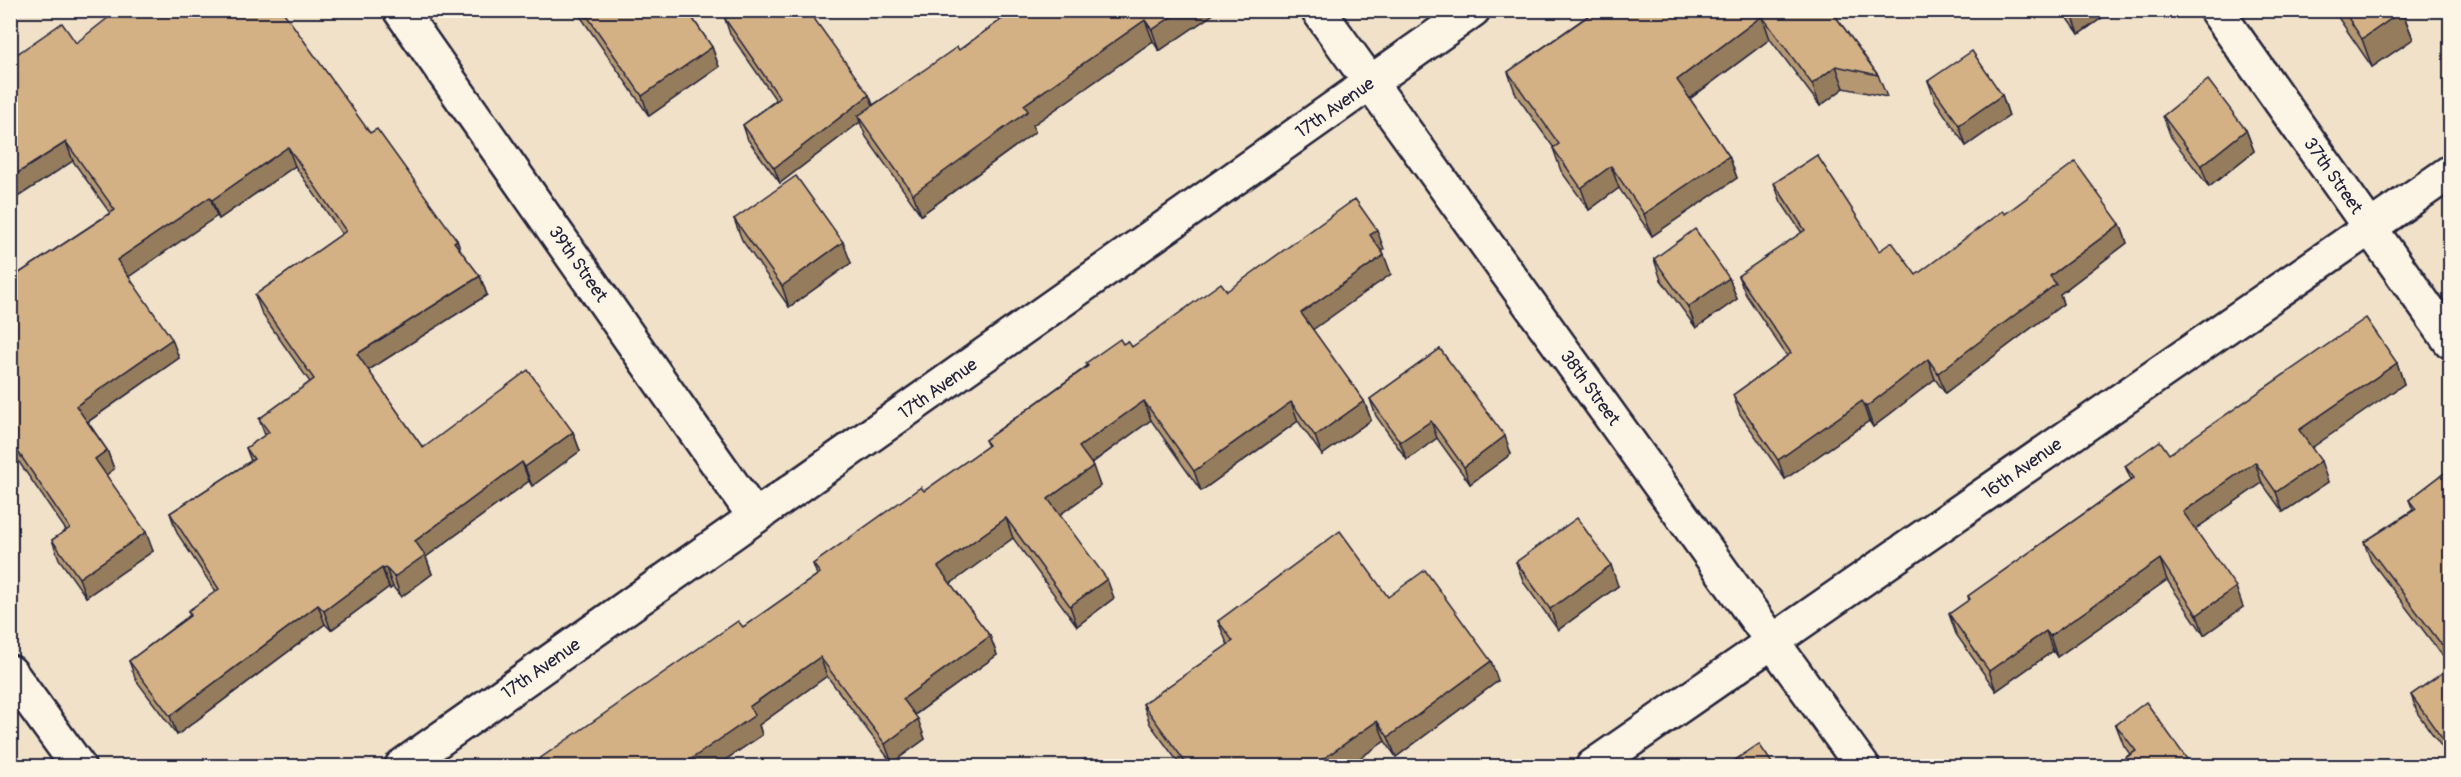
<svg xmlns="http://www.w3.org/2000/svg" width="2461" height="777" viewBox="0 0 2461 777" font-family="Pangolin,sans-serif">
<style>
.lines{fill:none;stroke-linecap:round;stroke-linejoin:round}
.street-casing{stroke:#22223b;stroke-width:38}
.street{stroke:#fcf5e5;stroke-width:33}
.wall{fill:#b59872;stroke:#22223b;stroke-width:1.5}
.shaded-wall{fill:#947c5d;stroke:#22223b;stroke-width:1.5}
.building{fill:#d3b185;stroke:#22223b;stroke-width:1.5}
.labels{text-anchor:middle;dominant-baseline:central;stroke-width:4.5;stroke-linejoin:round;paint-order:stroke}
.street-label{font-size:18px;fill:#22223b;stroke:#fcf5e5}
</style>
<rect width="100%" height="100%" fill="#f0e1c8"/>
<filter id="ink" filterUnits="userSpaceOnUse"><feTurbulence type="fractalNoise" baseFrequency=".0167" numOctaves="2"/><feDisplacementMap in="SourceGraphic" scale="12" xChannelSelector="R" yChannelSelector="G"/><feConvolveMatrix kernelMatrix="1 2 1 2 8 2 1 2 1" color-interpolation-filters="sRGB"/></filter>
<g filter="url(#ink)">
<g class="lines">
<defs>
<g id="street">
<polyline points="400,10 755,517"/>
<polyline points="1318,10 1862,766"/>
<polyline points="2216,10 2450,341"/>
<polyline points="10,672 78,766"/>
<polyline points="402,766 1473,10"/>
<polyline points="1593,766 2450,172"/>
</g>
</defs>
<!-- street casing -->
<use href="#street" class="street-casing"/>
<!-- street -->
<use href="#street" class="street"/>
</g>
<!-- wall -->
<g class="wall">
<polygon points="576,10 687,10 712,47 719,67 649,116"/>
<polygon points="1015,10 1214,10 1215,13 1159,51 1153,41 1033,125 1035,132 921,215 866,137 860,122 780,183 748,140 743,125 776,100 730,34 725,19 869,95 873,105 959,50"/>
<polygon points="1593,10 1831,10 1878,75 1887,97 1844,88 1820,106 1770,39 1690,99 1729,156 1737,178 1652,236 1619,188 1589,210 1561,171 1553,148 1554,148 1516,95 1508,72 1593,12"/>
<polygon points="2062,10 2113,10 2079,34"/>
<polygon points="2333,10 2402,10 2413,39 2372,67"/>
<polygon points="76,43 370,133 480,276 487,295 368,370 423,448 573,432 580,451 532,486 529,481 426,557 432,574 401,597 393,587 390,589 389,587 331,630 325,624 177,735 136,680 129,661 190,615 188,611 216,592 177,533 170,513 251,461 246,448 265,435 259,419 310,382 262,314 255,295 342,234 295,166 219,219 217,216 128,277 179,358 88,422 107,450 114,469 106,475 153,551 86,597 59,559 52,540 66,530 10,449 10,264 18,274 110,213 73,161 11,71 10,59"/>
<polygon points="1928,81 2002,95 2009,116 1966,146 1936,102"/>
<polygon points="2163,116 2246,130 2254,151 2209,187 2171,137"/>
<polygon points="1774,183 1916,275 2005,214 2120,224 2127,243 2060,294 2063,304 1945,393 1935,379 1873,427 1869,421 1785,479 1740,414 1733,395 1787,356 1746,295 1738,276 1802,233 1781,202"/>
<polygon points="734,219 851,263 789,307 742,240"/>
<polygon points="1384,249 1381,251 1391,274 1312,329 1364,401 1371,420 1322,455 1298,421 1201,491 1151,420 1091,464 1100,486 1059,515 1114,598 1077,626 1013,538 950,583 990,636 997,655 915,715 925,739 892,763 827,676 759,725 762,735 716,766 743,627 817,575 813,564 924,491 988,446 985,440 1087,366 1086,363 1123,344 1132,347 1227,291"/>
<polygon points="1654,259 1729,278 1737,299 1696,328 1661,280"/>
<polygon points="1440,349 1511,454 1470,484 1437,438 1407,460 1376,416 1370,399"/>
<polygon points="2397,363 2404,384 2311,447 2328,482 2283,512 2262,483 2195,529 2243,607 2204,635 2167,580 2057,657 2053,651 1996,691 1956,634 1949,614 1969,600 1968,596 2131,480 2125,466 2169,454"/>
<polygon points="2451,468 2451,667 2371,561 2364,542 2413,510 2409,500"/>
<polygon points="1516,562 1618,586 1558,630 1524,583"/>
<polygon points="1388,597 1491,661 1498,681 1396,757 1385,741 1348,766 1181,766 1150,724 1143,704 1228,645 1226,641 1218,621"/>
<polygon points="2451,667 2451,760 2418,714 2411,695"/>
<polygon points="2116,725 2192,766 2128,766 2125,758 2130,754 2124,746"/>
</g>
<!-- shaded-wall -->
<g class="shaded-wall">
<polygon points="1181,10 1214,10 1215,13 1159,51 1152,30"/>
<polygon points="2081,10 2113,10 2079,34 2073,17"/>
<polygon points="2402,11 2413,39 2372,67 2362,39"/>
<polygon points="1762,16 1770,39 1685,102 1677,80"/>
<polygon points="1145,20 1153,41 1033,125 1035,132 921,215 913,194 1024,105"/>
<polygon points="712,47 719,67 649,116 642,96"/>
<polygon points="1836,66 1844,88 1820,106 1812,84"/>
<polygon points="869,95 875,110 858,116 860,122 780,183 774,168"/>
<polygon points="2002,95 2009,116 1966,146 1959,125"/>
<polygon points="2246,130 2254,151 2209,187 2201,166"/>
<polygon points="66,142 73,161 10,202 10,178"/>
<polygon points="288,147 295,166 219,219 212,200"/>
<polygon points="1729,156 1737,178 1652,236 1644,214"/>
<polygon points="1611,166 1619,188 1589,210 1581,188"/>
<polygon points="210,197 217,216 124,280 117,260"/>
<polygon points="2120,224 2127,243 2060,294 2063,304 1945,393 1938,373 2050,276"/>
<polygon points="1377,230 1384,249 1377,254 1370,235"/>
<polygon points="457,240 464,260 454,242"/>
<polygon points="843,242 851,263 789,307 782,286"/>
<polygon points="1384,255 1391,274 1308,333 1301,313"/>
<polygon points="480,276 487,295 364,373 357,354"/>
<polygon points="1729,278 1737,299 1696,328 1688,307"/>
<polygon points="172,339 179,358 83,425 76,406"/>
<polygon points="1928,359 1935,379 1873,427 1866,407"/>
<polygon points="2397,363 2404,384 2307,451 2299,430"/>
<polygon points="1144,401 1151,420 1086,467 1079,447"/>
<polygon points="1364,401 1371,420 1322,455 1315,436"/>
<polygon points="1862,401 1869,421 1785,479 1778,460"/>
<polygon points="1291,402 1298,421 1201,491 1194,471"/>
<polygon points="1431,421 1437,438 1407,460 1400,442"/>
<polygon points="573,432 580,451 532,486 525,467"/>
<polygon points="1505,436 1511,454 1470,484 1464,467"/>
<polygon points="107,450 114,469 102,478 95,459"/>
<polygon points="2321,461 2328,482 2283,512 2276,492"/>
<polygon points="522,462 529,481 426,557 432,574 401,597 394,577 415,541"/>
<polygon points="2255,462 2262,483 2191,532 2183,512"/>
<polygon points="1093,466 1100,486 1055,518 1048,499"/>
<polygon points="1006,518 1013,538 946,587 938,567"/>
<polygon points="146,532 153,551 86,597 79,578"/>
<polygon points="2160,559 2167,580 2057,657 2050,636"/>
<polygon points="1611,565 1618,586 1558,630 1550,609"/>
<polygon points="382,568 389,587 331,630 324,611"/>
<polygon points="386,568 393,587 390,589 383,569"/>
<polygon points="1107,579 1114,598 1077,626 1070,606"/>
<polygon points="2236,587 2243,607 2204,635 2197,615"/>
<polygon points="318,605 325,624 177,735 170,716"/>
<polygon points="2046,631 2053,651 1996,691 1989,671"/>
<polygon points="990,636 997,655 910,718 903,699"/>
<polygon points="820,657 827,676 759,725 762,735 716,766 681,766 749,707"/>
<polygon points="1491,661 1498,681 1396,757 1388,737"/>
<polygon points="918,719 925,739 892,763 885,744"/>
<polygon points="1377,721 1385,741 1348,766 1313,766"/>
</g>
<!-- building -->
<g class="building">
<polygon points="118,10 282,10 370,133 377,129 457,240 454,242 480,276 357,354 423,448 528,370 573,432 525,467 522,462 415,541 425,555 394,577 386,568 383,569 382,568 324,611 318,605 170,716 129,661 191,615 188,611 219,589 170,513 254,459 246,448 269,432 259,419 314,379 255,295 346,231 288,147 212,200 210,197 117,260 172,339 76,406 107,450 95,459 146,532 79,578 52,540 70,528 10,440 10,264 18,274 115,210 66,142 10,178 10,71 13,69 10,66 10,59 62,23 76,43"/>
<polygon points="583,10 687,10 712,47 642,96"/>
<polygon points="738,10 808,10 869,95 774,168 743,125 780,98 725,19"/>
<polygon points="1015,10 1181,10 1152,30 1145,20 1024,105 1028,111 913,194 858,116 957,47 959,50"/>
<polygon points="1593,10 1831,10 1878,75 1836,66 1812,84 1762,16 1677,80 1729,156 1644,214 1611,166 1581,188 1553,148 1559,144 1508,72 1594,12"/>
<polygon points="2068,10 2081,10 2073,17"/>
<polygon points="2343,10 2402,10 2402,11 2362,39"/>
<polygon points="1972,51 2002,95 1959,125 1928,81"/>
<polygon points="2208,80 2246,130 2201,166 2163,116"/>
<polygon points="1817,155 1879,251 1892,242 1916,275 2002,211 2005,214 2075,162 2120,224 2050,276 2056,284 1938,373 1928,359 1866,407 1862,401 1778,460 1733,395 1791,353 1738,276 1805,230 1774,183"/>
<polygon points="796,176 843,242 782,286 734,219"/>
<polygon points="1355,199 1377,230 1370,235 1384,255 1301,313 1364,401 1315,436 1291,402 1194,471 1144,401 1079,447 1093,466 1048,499 1107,579 1070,606 1006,518 938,567 990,636 903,699 918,719 885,744 820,657 749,707 755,715 681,766 529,766 738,621 743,627 820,573 813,564 921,487 924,491 989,445 985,440 1088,366 1086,363 1120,339 1123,344 1128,341 1132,347 1221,283 1227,291"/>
<polygon points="1695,229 1729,278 1688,307 1654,259"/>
<polygon points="2366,318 2397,363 2299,430 2321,461 2276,492 2255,462 2183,512 2236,587 2197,615 2160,559 2050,636 2046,631 1989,671 1949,614 1970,599 1968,596 2134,478 2125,466 2160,441 2169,454"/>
<polygon points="1440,349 1505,436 1464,467 1431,421 1400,442 1370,399"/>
<polygon points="2451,468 2451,657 2364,542 2416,509 2409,500"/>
<polygon points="1577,518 1611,565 1550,609 1516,562"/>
<polygon points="1340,531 1388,597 1425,570 1491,661 1388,737 1377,721 1313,766 1188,766 1143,704 1233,641 1218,621"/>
<polygon points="2451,667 2451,751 2411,695"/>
<polygon points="2146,702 2192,766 2131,766 2125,758 2136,751 2116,725"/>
<polygon points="1759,744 1774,766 1726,766"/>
<polygon points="1085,759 1090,766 1074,766"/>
</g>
</g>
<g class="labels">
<!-- street labels -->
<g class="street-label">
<text transform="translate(1335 108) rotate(-35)">17th Avenue</text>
<text transform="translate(2333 176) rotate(55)">37th Street</text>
<text transform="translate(578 264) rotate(55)">39th Street</text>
<text transform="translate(1590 388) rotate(54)">38th Street</text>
<text transform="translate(938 389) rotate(-35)">17th Avenue</text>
<text transform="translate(2022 469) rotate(-35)">16th Avenue</text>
<text transform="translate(541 669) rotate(-35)">17th Avenue</text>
</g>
</g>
<!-- margin -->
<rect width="2461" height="777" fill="none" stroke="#fcf5e5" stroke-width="36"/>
<rect x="18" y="18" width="2425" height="741" fill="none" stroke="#22223b" stroke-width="2" filter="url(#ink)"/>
</svg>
